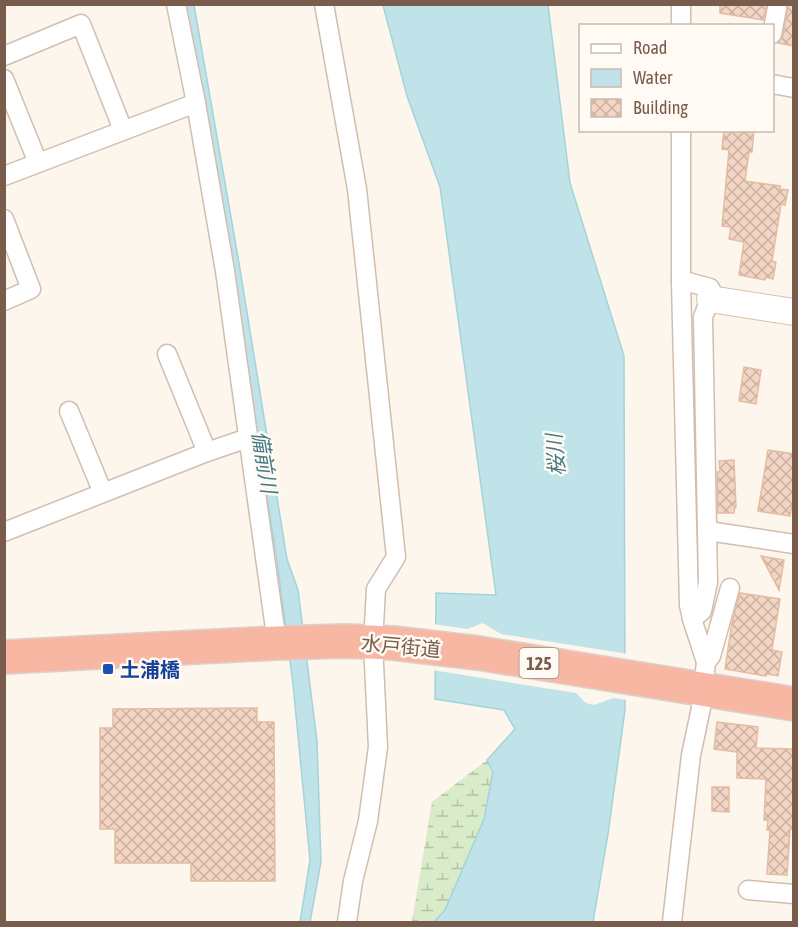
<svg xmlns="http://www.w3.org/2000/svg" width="798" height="927" viewBox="0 0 798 927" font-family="'Asap Condensed','Noto Sans JP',sans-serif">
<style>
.wetland{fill:url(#wetland-marsh)}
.water{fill:#bfe3e8;stroke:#a5d3da;stroke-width:1.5}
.pier{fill:#fdf6ec}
.building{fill:url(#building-cross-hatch);stroke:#e6bba3;stroke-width:1.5}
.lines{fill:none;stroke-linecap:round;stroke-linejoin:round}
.street-casing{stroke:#d1beb0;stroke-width:21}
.secondary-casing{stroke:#d6c0b0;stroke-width:28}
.highway-casing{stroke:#dad1cd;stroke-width:36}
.street{stroke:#fff;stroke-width:18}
.secondary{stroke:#fff;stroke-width:26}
.highway{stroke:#f7b7a3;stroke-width:33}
.transit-dot{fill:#1a4fb4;stroke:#fffaf3;stroke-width:2}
.labels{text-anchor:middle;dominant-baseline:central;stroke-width:5;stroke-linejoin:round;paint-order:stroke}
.shield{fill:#fffaf3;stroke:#a28b7f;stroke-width:1.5}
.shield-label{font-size:18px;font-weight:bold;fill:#7a5c4d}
.street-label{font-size:20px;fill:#7a5c4d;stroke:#fffaf3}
.transit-label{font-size:20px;font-weight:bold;fill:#164399;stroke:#fffaf3;text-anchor:start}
.water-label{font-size:21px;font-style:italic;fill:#437c86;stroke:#fffaf3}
</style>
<defs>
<pattern id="wetland-marsh" width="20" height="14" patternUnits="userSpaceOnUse" patternTransform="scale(1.5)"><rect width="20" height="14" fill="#d8ecc9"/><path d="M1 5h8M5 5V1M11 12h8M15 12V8" fill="none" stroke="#b4c2a5"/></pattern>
<pattern id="building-cross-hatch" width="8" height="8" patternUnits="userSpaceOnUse" patternTransform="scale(1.5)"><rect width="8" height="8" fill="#f3d5c3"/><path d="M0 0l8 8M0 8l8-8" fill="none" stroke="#cab0a1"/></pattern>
</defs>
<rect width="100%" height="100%" fill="#fdf6ec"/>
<!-- wetland -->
<polygon class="wetland" points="487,760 493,772 484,819 445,910 434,922 412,922 432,802"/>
<!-- water -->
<g class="water">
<polygon points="184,5 194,5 239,263 287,559 298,590 317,741 321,862 310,922 300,922 310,860 293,684 277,561 230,264"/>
<polygon points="383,5 548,5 570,183 624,356 625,710 608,834 593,922 434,922 445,910 484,819 493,772 487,760 515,729 504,710 435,699 436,593 496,595 440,187 407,96"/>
</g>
<!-- pier -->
<polygon class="pier" points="483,623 501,634 628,654 628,700 613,698 594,705 586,703 576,693 432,670 433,624 467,629"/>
<!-- building -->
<g class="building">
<polygon points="720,4 767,4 763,20 720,13"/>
<polygon points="788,4 794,4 794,46 778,43 783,36"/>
<polygon points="724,130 754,130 752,152 749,152 745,181 780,186 780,189 788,190 785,205 781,204 772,261 776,262 773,279 766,277 765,280 739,275 744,242 729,239 731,227 722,226 729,150 722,149"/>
<polygon points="744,367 761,370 756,404 739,401"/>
<polygon points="768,450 794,454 794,495 790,516 758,511"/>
<polygon points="734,460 736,507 735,507 734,513 718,513 717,472 720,472 719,461"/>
<polygon points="761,556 784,560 779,590"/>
<polygon points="740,593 780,599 772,650 782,652 778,676 767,674 766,676 725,669 732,623"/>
<polygon points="257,708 257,722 274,722 275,881 191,881 191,863 115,863 115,829 100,829 100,728 113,728 113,709"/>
<polygon points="717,722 758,727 756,748 793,749 794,829 790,829 787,875 767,874 770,830 767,830 768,820 764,820 766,779 737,778 737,752 714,749"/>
<polygon points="712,787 729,787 729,812 712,811"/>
</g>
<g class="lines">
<defs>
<g id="street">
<polyline points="176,4 196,103 225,271 277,643"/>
<polyline points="324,4 357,189 396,557 376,589 373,643 378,747 368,821 353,881 347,922"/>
<polyline points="681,26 681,4"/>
<polyline points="772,34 777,8"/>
<polyline points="4,56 81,24 123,130"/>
<polyline points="4,79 38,163"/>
<polyline points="772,84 794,88"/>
<polyline points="4,176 196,103"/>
<polyline points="4,219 31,289 4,301"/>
<polyline points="681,280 710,288 716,300"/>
<polyline points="167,354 207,452"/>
<polyline points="69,411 103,493"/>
<polyline points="708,531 794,544"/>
<polyline points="4,532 207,452 248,438"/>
<polyline points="692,619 702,611 708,582 703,317 710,299"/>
<polyline points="706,662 711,656 730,588"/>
<polyline points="748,890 794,894"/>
<polyline points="672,922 691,755 701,708 706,662 692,619 689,605 681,282 681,130"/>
</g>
<polyline id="secondary" points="710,299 794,312"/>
<polyline id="highway" points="4,657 277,643 345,641 393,643 478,653 794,704"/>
</defs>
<!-- street casing -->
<use href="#street" class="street-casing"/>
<!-- secondary casing -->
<use href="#secondary" class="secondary-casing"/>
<!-- highway casing -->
<use href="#highway" class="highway-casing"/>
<!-- street -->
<use href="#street" class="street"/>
<!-- secondary -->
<use href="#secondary" class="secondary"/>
<!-- highway -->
<use href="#highway" class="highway"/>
</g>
<!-- markers -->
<rect class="transit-dot" x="102" y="663" width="12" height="12" rx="3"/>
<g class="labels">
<!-- shield labels -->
<rect class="shield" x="519.5" y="648" width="39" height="30" rx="4.5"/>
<g class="shield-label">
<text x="539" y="663">125</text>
</g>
<!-- street labels -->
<g class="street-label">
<text transform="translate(401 646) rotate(5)">水戸街道</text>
</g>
<!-- transit labels -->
<g class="transit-label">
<text x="120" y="669">土浦橋</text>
</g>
<!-- water labels -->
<g class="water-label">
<text transform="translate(555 455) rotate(-95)">桜川</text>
<text transform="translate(265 462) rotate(81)">備前川</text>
</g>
</g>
<!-- border -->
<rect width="798" height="927" fill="none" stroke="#7a5c4d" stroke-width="12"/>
<!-- legend -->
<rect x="579" y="24" width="195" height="108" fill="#fffaf3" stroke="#cabbb1" stroke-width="1.5"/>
<rect x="591" y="44" width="30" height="9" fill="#ffffff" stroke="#cabbb1" stroke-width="1.5"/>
<text x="633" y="54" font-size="18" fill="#7a5c4d">Road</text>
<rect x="591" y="69" width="30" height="18" fill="#bfe3e8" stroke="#cabbb1" stroke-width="1.5"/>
<text x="633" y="84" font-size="18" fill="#7a5c4d">Water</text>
<rect x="591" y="99" width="30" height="18" fill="url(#building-cross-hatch)" stroke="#cabbb1" stroke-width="1.5"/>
<text x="633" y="114" font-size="18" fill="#7a5c4d">Building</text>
</svg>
